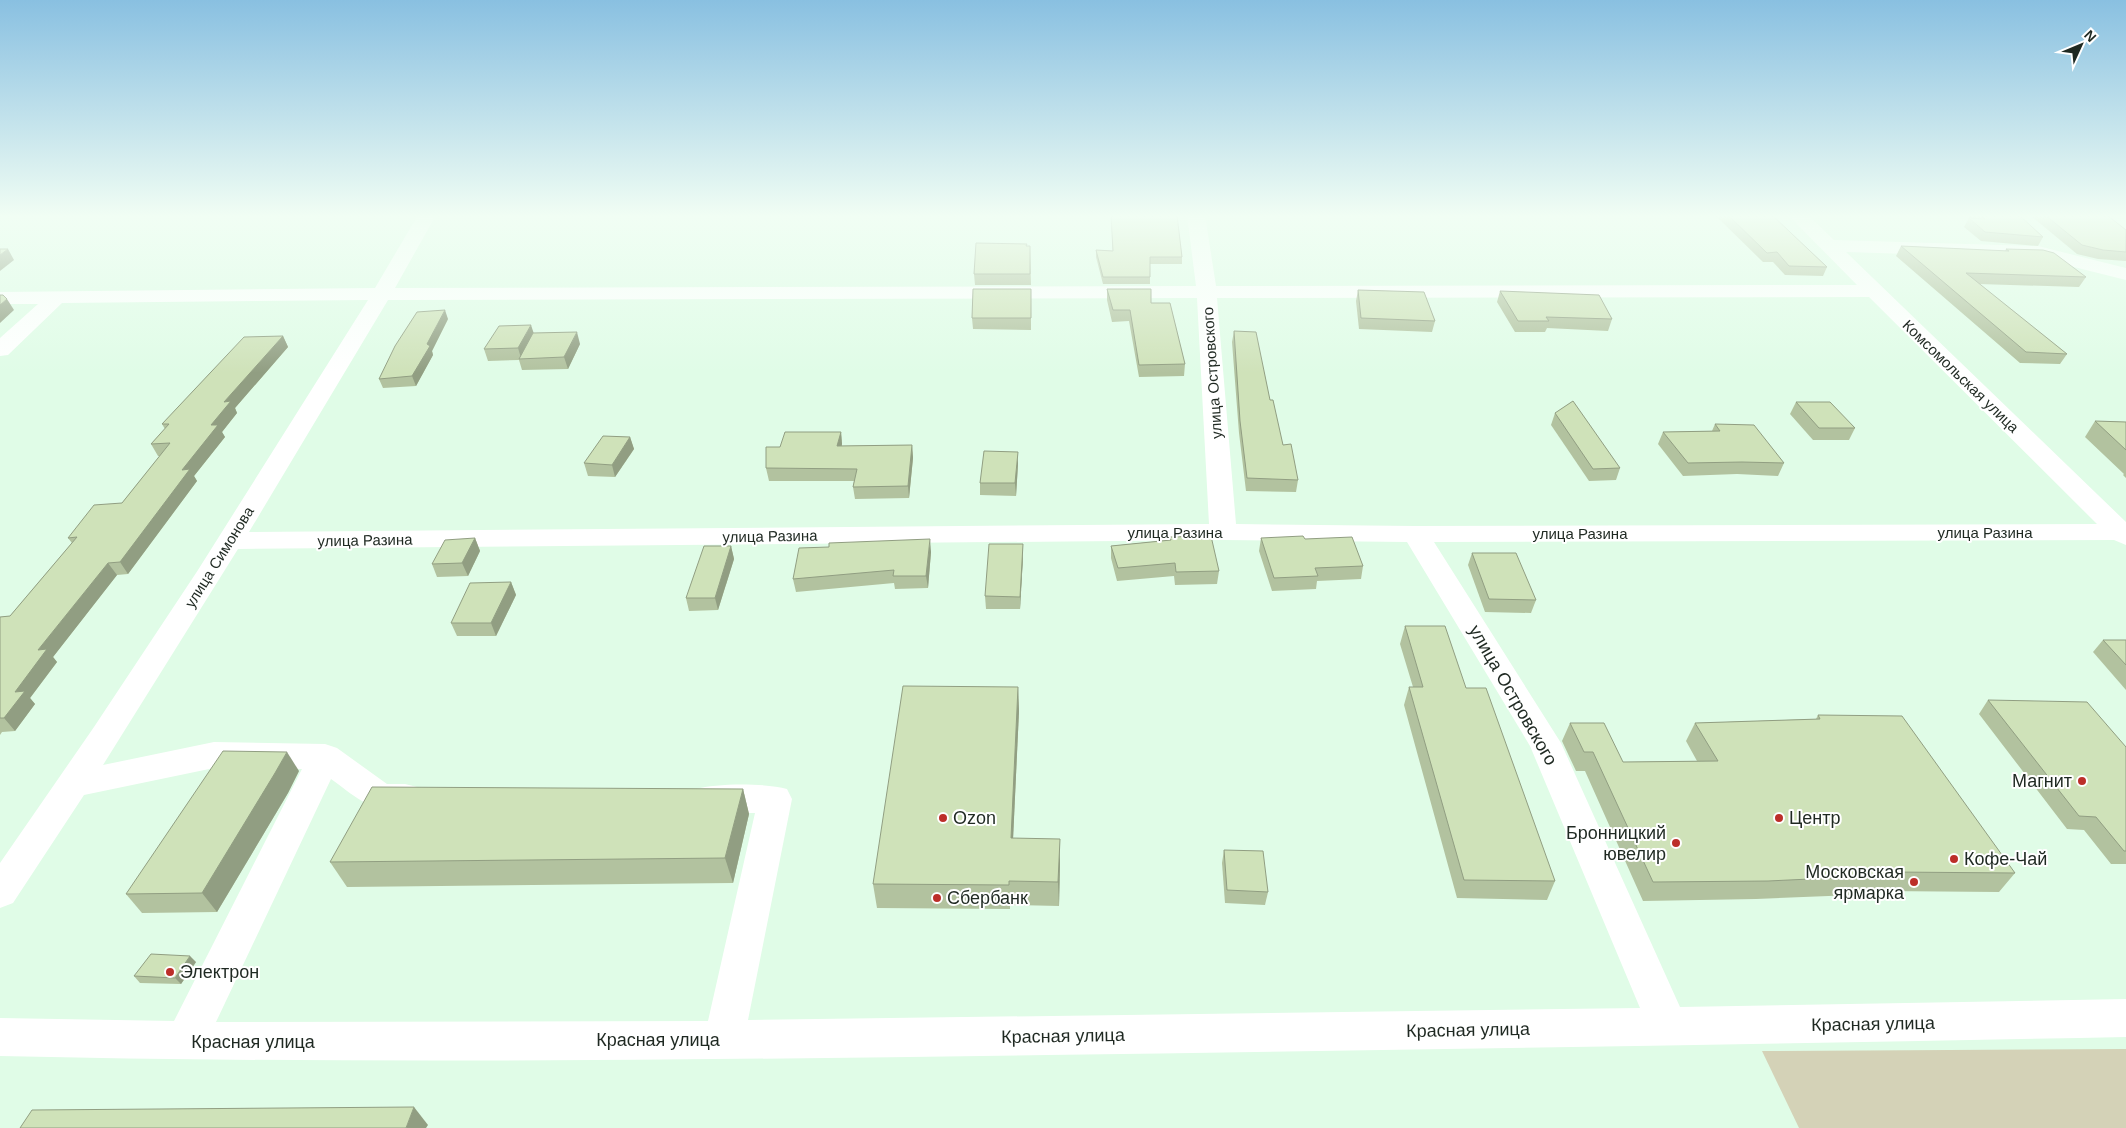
<svg xmlns="http://www.w3.org/2000/svg" width="2126" height="1128" viewBox="0 0 2126 1128" font-family="Helvetica,sans-serif">
<style>
.green{fill:#d4d2b7}
.lines{fill:none;stroke-linecap:round;stroke-linejoin:round}
.minor{fill:#fff;fill-rule:evenodd}
.wall{fill:#b2c29f}
.shaded-wall{fill:#919e82}
.building{fill:#cfe2b9;stroke:#919e82}
.poi-dot{fill:#bc2e29;stroke:#fff;stroke-width:2}
.labels{text-anchor:middle;dominant-baseline:central;stroke-width:4;stroke-linejoin:round;paint-order:stroke}
.street-label{font-size:15px;fill:#1f2922;stroke:#fff}
.near-street-label{font-size:18px;fill:#1f2922;stroke:#fff}
.near-poi-label{font-size:18px;fill:#1f2922;stroke:#fff;text-anchor:start}
</style>
<rect width="100%" height="100%" fill="#e0fce7"/>
<!-- green -->
<polygon class="green" points="2126,1049 2126,1128 1799,1128 1762,1051"/>
<g class="lines">
<!-- minor -->
<path class="minor" d="M418 215H436L395 288 1196 286 1187 215H1205L1216 286 1857 285 1788 215H1808L1834 240 2038 246 2126 268V280L2038 258 1846 252 2126 522V545L2114 540 1434 542 1561 743 1680 1007 2126 999V1037C1766 1044 1407 1050 1047 1055 698 1060 348 1064 0 1056V1018L174 1021 302 769 214 768 84 795 13 903 0 908V863L94 727 198 570 368 300 62 303 8 355 0 356V338L38 304H0V292L375 288ZM1869 297 2097 524 1415 526 1236 524 1217 298ZM1197 298 1209 524 249 532 388 300ZM1223 540 1407 542 1530 746 1640 1008 748 1020 792 799 787 789C766 783 717 783 696 789L691 799 696 809 708 813H755L708 1021 216 1022 331 779C360 800 378 819 417 807L422 797 417 787 405 784H387L337 748 325 744 214 742 103 765 238 549Z"/>
</g>
<!-- wall -->
<g class="wall">
<polygon points="1111,215 1177,215 1182,257 1182,264 1150,264 1150,284 1103,284 1096,257 1096,250 1113,251"/>
<polygon points="1715,215 1772,215 1827,267 1823,276 1785,275 1773,262 1763,262"/>
<polygon points="1965,215 2019,215 2043,237 2038,246 1981,241 1964,227 1969,218"/>
<polygon points="2030,215 2107,215 2126,230 2126,261 2098,259 2077,254"/>
<polygon points="1027,246 1030,246 1031,285 975,285 974,274"/>
<polygon points="1901,246 2005,251 2006,249 2086,277 2079,287 1979,284 2067,354 2060,364 2020,363 1896,256"/>
<polygon points="1031,289 1031,330 973,329 972,318"/>
<polygon points="1107,289 1151,303 1185,364 1184,376 1139,377 1129,321 1112,322 1107,300"/>
<polygon points="1358,290 1435,321 1432,332 1359,329 1356,301"/>
<polygon points="1500,291 1612,319 1608,331 1547,328 1545,332 1515,332 1497,302"/>
<polygon points="448,319 432,351 433,355 416,386 383,388 379,379"/>
<polygon points="1234,331 1270,400 1283,445 1298,480 1296,492 1246,491 1239,433 1232,342"/>
<polygon points="534,333 580,344 568,369 522,370 519,360 488,361 484,349"/>
<polygon points="283,336 288,347 235,408 237,413 222,432 225,437 194,476 197,481 128,574 117,575 53,657 57,662 30,698 35,704 15,731 2,732 0,735 0,617 10,616 72,543 68,538 122,503 160,456 158,456 151,444 165,429 162,424"/>
<polygon points="1796,402 1855,428 1849,440 1813,440 1790,414"/>
<polygon points="1555,413 1620,468 1616,480 1589,481 1551,425"/>
<polygon points="2095,421 2126,422 2126,478 2123,475 2124,474 2085,437"/>
<polygon points="1715,424 1784,463 1778,476 1737,474 1683,476 1658,444 1663,432 1712,431"/>
<polygon points="841,432 842,444 842,446 912,445 913,458 909,498 855,499 853,487 854,481 769,481 766,468 780,447"/>
<polygon points="630,437 634,449 615,477 588,476 584,463"/>
<polygon points="1018,464 1016,496 980,495 980,483"/>
<polygon points="1170,537 1219,571 1217,584 1175,585 1174,576 1117,581 1111,558 1111,546 1170,540"/>
<polygon points="475,538 480,551 468,576 437,577 432,564"/>
<polygon points="1261,538 1305,539 1363,566 1361,579 1317,581 1316,589 1272,591 1259,551"/>
<polygon points="731,546 734,559 718,610 689,611 686,598"/>
<polygon points="829,547 931,552 928,588 895,589 894,583 796,592 793,579"/>
<polygon points="1472,553 1536,600 1531,613 1485,612 1468,565"/>
<polygon points="1023,557 1020,609 986,609 985,596"/>
<polygon points="511,582 516,595 496,636 457,636 451,623"/>
<polygon points="1405,626 1466,688 1555,881 1547,900 1457,898 1404,705 1409,687 1413,687 1400,644"/>
<polygon points="2103,640 2126,640 2126,690 2093,652"/>
<polygon points="1018,687 1019,711 1013,838 1060,863 1059,906 1010,905 1010,909 877,908 873,884"/>
<polygon points="1988,700 2126,747 2126,864 2111,864 2084,830 2067,829 1979,714"/>
<polygon points="1818,715 2015,873 1999,892 1882,891 1879,894 1756,899 1643,901 1585,771 1576,771 1562,741 1570,723 1623,762 1697,761 1686,741 1695,723 1816,719"/>
<polygon points="299,771 288,793 217,912 142,913 126,894"/>
<polygon points="743,789 749,814 733,883 347,887 330,862"/>
<polygon points="1224,850 1268,892 1265,905 1225,903 1222,863"/>
<polygon points="196,962 181,984 140,983 134,976"/>
</g>
<!-- shaded-wall -->
<g class="shaded-wall">
<polygon points="8,249 14,260 0,271 0,255"/>
<polygon points="7,299 14,310 0,323 0,305"/>
<polygon points="445,310 448,319 432,351 433,355 416,386 412,376 427,344"/>
<polygon points="531,325 535,337 521,358 518,348"/>
<polygon points="577,332 580,344 568,369 564,357"/>
<polygon points="283,336 288,347 235,408 237,413 222,432 225,437 194,476 197,481 128,574 120,562 211,425 224,402"/>
<polygon points="841,432 842,444 838,459 837,446"/>
<polygon points="630,437 634,449 615,477 612,465"/>
<polygon points="912,445 913,458 909,498 908,486"/>
<polygon points="1018,452 1018,464 1016,496 1015,483"/>
<polygon points="475,538 480,551 468,576 462,563"/>
<polygon points="930,539 931,552 928,588 926,576"/>
<polygon points="1023,544 1023,557 1020,609 1020,597"/>
<polygon points="731,546 734,559 718,610 715,598"/>
<polygon points="108,563 117,575 53,657 57,662 30,698 35,704 15,731 4,718 15,692 38,650"/>
<polygon points="511,582 516,595 496,636 491,623"/>
<polygon points="1018,687 1019,711 1012,862 1011,838"/>
<polygon points="287,752 299,771 288,793 217,912 202,893"/>
<polygon points="743,789 749,814 733,883 725,858"/>
<polygon points="1060,839 1060,863 1059,906 1058,882"/>
<polygon points="190,956 196,962 181,984 175,978"/>
<polygon points="414,1107 428,1125 426,1128 406,1128"/>
</g>
<!-- building -->
<g class="building">
<polygon points="1111,215 1177,215 1182,257 1150,257 1150,277 1103,277 1096,250 1113,251"/>
<polygon points="1728,215 1772,215 1827,267 1789,266 1777,252 1767,253"/>
<polygon points="1980,215 2019,215 2043,237 1985,232 1969,218 1985,219"/>
<polygon points="2045,215 2107,215 2126,230 2126,252 2103,250 2082,245"/>
<polygon points="976,243 1027,244 1026,246 1030,246 1030,274 974,274"/>
<polygon points="1901,246 2009,251 2006,249 2043,250 2054,253 2086,277 1966,273 2067,354 2026,352"/>
<polygon points="0,249 8,249 0,255"/>
<polygon points="973,289 1031,289 1031,318 972,318"/>
<polygon points="1107,289 1151,289 1151,303 1170,303 1185,364 1139,365 1130,310 1113,310"/>
<polygon points="1358,290 1424,292 1435,321 1361,318"/>
<polygon points="1500,291 1599,295 1612,319 1546,317 1549,321 1518,321"/>
<polygon points="0,295 3,295 7,299 0,305"/>
<polygon points="445,310 427,344 430,346 412,376 379,379 395,346 417,312"/>
<polygon points="531,325 518,348 484,349 499,326"/>
<polygon points="1234,331 1256,332 1270,400 1273,400 1283,445 1291,444 1298,480 1247,478 1240,421"/>
<polygon points="577,332 564,357 519,359 533,333"/>
<polygon points="283,336 224,402 231,401 211,425 218,425 182,470 190,469 120,562 108,563 38,650 47,649 15,692 25,691 4,718 0,718 0,617 10,616 77,537 68,538 94,505 122,503 170,443 151,444 169,424 162,424 244,337"/>
<polygon points="1573,401 1620,468 1593,469 1555,413"/>
<polygon points="1796,402 1830,402 1855,428 1819,428"/>
<polygon points="2095,421 2126,422 2126,450"/>
<polygon points="1715,424 1754,425 1784,463 1742,462 1688,463 1663,432 1720,431"/>
<polygon points="785,432 841,432 837,446 912,445 908,486 853,487 857,469 766,468 766,447 780,447"/>
<polygon points="603,436 630,437 612,465 584,463"/>
<polygon points="984,451 1018,452 1015,483 980,483"/>
<polygon points="1211,536 1219,571 1176,572 1175,563 1118,568 1111,546 1171,540 1170,537"/>
<polygon points="1303,536 1305,539 1352,537 1363,566 1315,568 1318,576 1274,578 1261,538"/>
<polygon points="475,538 462,563 432,564 445,540"/>
<polygon points="930,539 926,576 893,576 894,570 793,579 799,548 829,547 829,543"/>
<polygon points="989,544 1023,544 1020,597 985,596"/>
<polygon points="704,546 731,546 715,598 686,598"/>
<polygon points="1472,553 1516,553 1536,600 1489,599"/>
<polygon points="511,582 491,623 451,623 470,583"/>
<polygon points="1405,626 1445,626 1466,688 1486,688 1555,881 1464,880 1409,687 1423,687"/>
<polygon points="2103,640 2126,640 2126,665"/>
<polygon points="903,686 1018,687 1011,838 1060,839 1058,882 1009,881 1009,885 873,884"/>
<polygon points="1988,700 2087,702 2126,747 2126,851 2124,851 2096,817 2079,816"/>
<polygon points="1818,715 1902,716 2015,873 1892,872 1894,875 1768,881 1653,882 1593,752 1584,752 1570,723 1604,723 1623,762 1718,761 1695,723 1820,719"/>
<polygon points="223,751 287,752 275,773 202,893 126,894"/>
<polygon points="372,787 743,789 725,858 330,862"/>
<polygon points="1224,850 1263,851 1268,892 1227,890"/>
<polygon points="151,954 190,956 175,978 134,976"/>
<polygon points="414,1107 406,1128 20,1128 32,1110"/>
</g>
<!-- sky -->
<linearGradient id="sky" x2="0" y2="1"><stop stop-color="#89c0e1"/><stop offset="0.58" stop-color="#f1fef4"/><stop offset="1" stop-color="#f1fef4" stop-opacity="0"/></linearGradient>
<rect width="2126" height="373" fill="url(#sky)"/>
<!-- markers -->
<g class="poi-dot">
<circle cx="2082" cy="781" r="5"/>
<circle cx="943" cy="818" r="5"/>
<circle cx="1779" cy="818" r="5"/>
<circle cx="1676" cy="843" r="5"/>
<circle cx="1954" cy="859" r="5"/>
<circle cx="1914" cy="882" r="5"/>
<circle cx="937" cy="898" r="5"/>
<circle cx="170" cy="972" r="5"/>
</g>
<g class="labels">
<!-- street labels -->
<g class="street-label">
<text transform="translate(1212 373) rotate(-94)">улица Островского</text>
<text transform="translate(1961 376) rotate(44)">Комсомольская улица</text>
<text x="1175" y="532">улица Разина</text>
<text x="1985" y="532">улица Разина</text>
<text x="1580" y="533">улица Разина</text>
<text transform="translate(770 536) rotate(-1)">улица Разина</text>
<text transform="translate(365 540) rotate(-1)">улица Разина</text>
<text transform="translate(219 557) rotate(-58)">улица Симонова</text>
</g>
<!-- near-street labels -->
<g class="near-street-label">
<text transform="translate(1513 695) rotate(60)">улица Островского</text>
<text transform="translate(1873 1024) rotate(-1)">Красная улица</text>
<text transform="translate(1468 1030) rotate(-1)">Красная улица</text>
<text transform="translate(1063 1036) rotate(-1)">Красная улица</text>
<text x="658" y="1040">Красная улица</text>
<text x="253" y="1042">Красная улица</text>
</g>
<!-- near-poi labels -->
<g class="near-poi-label">
<text x="2072" y="781" text-anchor="end">Магнит</text>
<text x="953" y="818">Ozon</text>
<text x="1789" y="818">Центр</text>
<text x="1666" y="833" text-anchor="end">Бронницкий<tspan x="1666" dy="21">ювелир</tspan></text>
<text x="1964" y="859">Кофе-Чай</text>
<text x="1904" y="872" text-anchor="end">Московская<tspan x="1904" dy="21">ярмарка</tspan></text>
<text x="947" y="898">Сбербанк</text>
<text x="180" y="972">Электрон</text>
</g>
</g>
<!-- north arrow -->
<g transform="translate(2081 45) rotate(46)" stroke="#ffffff" stroke-width="4" paint-order="stroke">
<path d="M0-4L9 19L0 12L-9 19Z" fill="#1f2922"/>
<text y="-8" font-size="14" font-weight="bold" text-anchor="middle" fill="#1f2922">N</text>
</g>
</svg>
